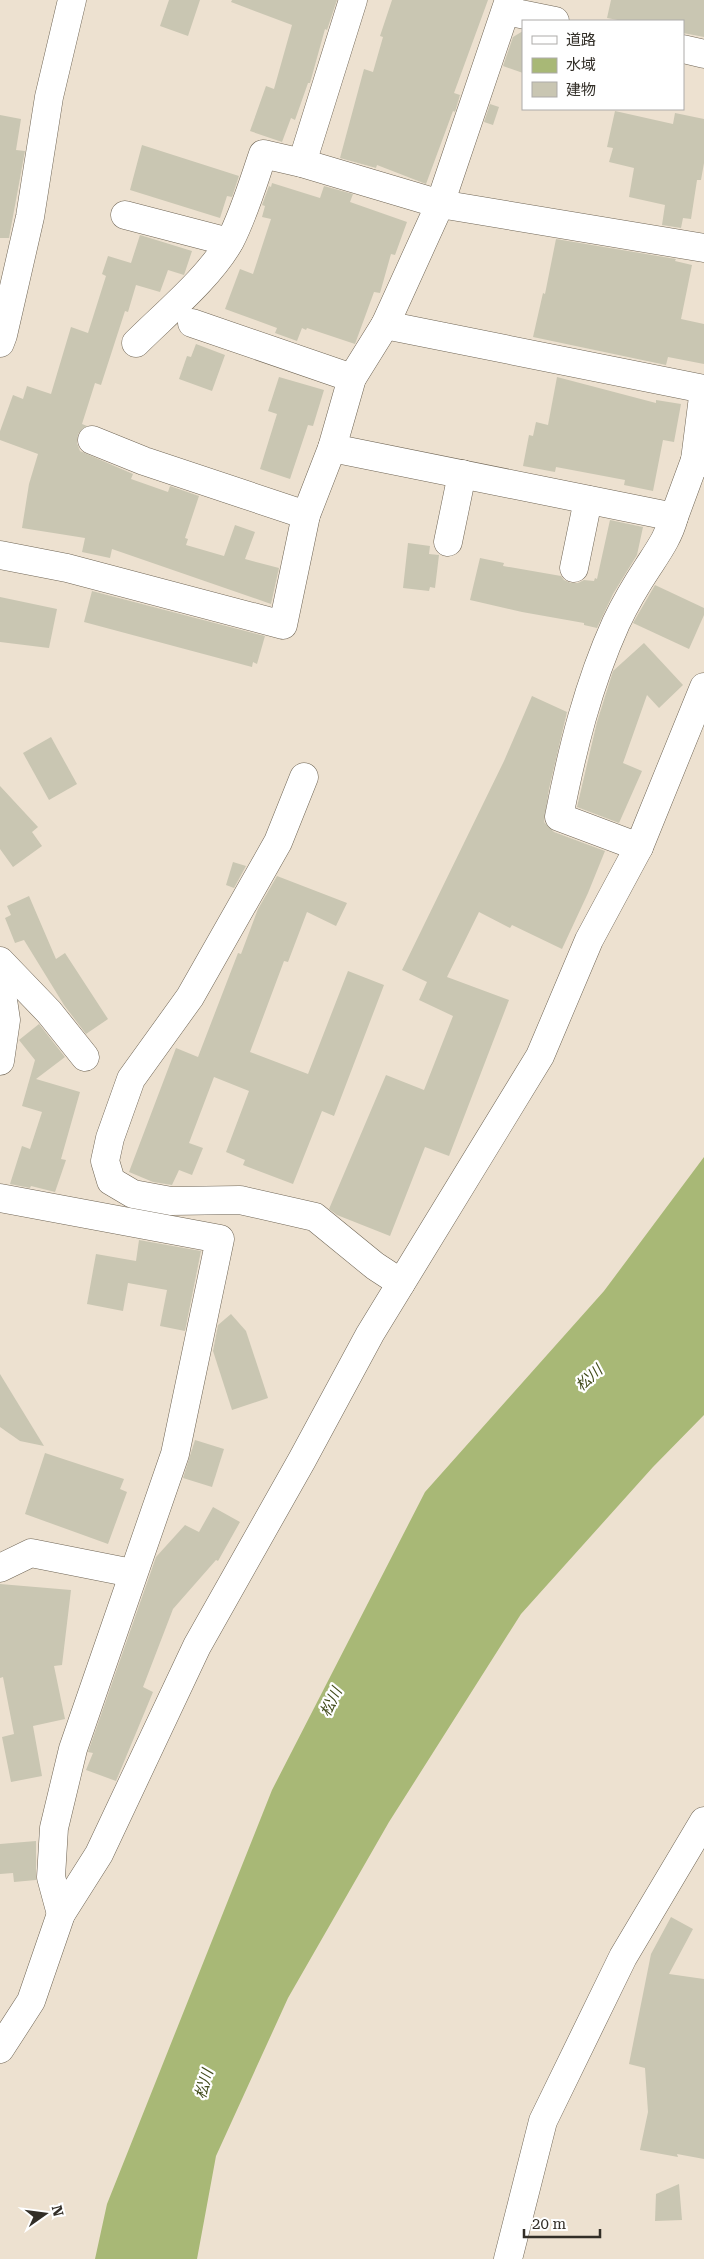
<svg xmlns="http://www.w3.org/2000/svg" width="704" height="2259" viewBox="0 0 704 2259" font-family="'Roboto Serif','Noto Sans JP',serif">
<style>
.water{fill:#a8b876}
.building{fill:#c9c6b2}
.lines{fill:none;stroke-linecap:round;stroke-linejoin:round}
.minor-casing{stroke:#6f6555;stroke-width:29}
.minor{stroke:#fff;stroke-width:28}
.labels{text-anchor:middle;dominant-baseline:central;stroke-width:4.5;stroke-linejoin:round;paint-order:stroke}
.water-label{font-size:15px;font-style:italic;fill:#424c1b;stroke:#fff}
</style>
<rect width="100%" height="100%" fill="#ede1d0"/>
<!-- water -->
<polygon class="water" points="704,1157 704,1415 653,1467 521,1614 389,1822 288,1998 216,2156 197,2259 95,2259 107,2204 272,1790 425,1492 604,1291"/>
<!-- building -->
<g class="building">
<polygon points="169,0 200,0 188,36 160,26"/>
<polygon points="232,0 337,0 327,30 325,29 310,83 308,83 295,120 291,118 282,142 250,131 266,86 274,89 292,25 231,2"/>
<polygon points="392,0 488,0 454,93 460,95 455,112 453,111 426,184 377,165 376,168 340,158 364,69 373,72 383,37 380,36"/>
<polygon points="611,0 704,0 704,37 683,33 683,21 623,21 607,18"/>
<polygon points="523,31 523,73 503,66 513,37"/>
<polygon points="490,104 499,107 493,125 484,122"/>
<polygon points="615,111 673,124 675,113 704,119 704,163 701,180 697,180 691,219 683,218 681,228 662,225 665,205 629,197 634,168 609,162 613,148 607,147"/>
<polygon points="0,115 21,119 16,150 25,151 9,238 0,238"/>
<polygon points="142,145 239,176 232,197 227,196 220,218 130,190"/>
<polygon points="272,183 320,198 324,186 353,194 350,202 407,222 395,255 391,254 380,293 374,292 355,344 307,328 306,330 302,328 297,341 275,333 277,328 225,309 240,269 253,274 271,219 262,217 265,206 262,205 269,186 271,187"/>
<polygon points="140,235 192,251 184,275 168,270 160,292 136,285 128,312 125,311 101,385 95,383 82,424 87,426 78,434 77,443 80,451 133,474 131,479 168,492 170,486 199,496 185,538 188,539 186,545 224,556 235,525 255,532 245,559 279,568 271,604 112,549 110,558 82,552 85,538 22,528 29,484 38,454 0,440 0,431 13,395 23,399 27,386 51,394 71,327 88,333 106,276 102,274 108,256 131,263"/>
<polygon points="556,239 676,259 675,261 692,265 681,319 704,324 704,364 668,357 666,365 533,337 543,293 545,294"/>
<polygon points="196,344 225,355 212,391 179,379 187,356 191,357"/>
<polygon points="279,377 324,390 313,426 308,425 290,479 260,469 277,414 268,411"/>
<polygon points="557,377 656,403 656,400 681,404 674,442 663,440 653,491 624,485 625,480 556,467 555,472 523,466 529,435 533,436 536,422 548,425"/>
<polygon points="610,520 643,527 637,555 613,594 597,628 584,625 584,623 522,612 470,600 480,558 504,563 503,566 561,576 564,580 571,583 578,583 584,580 594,581 595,578 597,579"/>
<polygon points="408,543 430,546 429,554 439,555 435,588 430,587 429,591 403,588"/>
<polygon points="655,585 704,608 704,615 689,649 633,623"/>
<polygon points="92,591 265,636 257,664 253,662 252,667 84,622"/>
<polygon points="0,597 57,609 49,648 0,642"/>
<polygon points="644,643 683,685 659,708 647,695 623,763 642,771 619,823 577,807 597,722 613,671"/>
<polygon points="532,696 567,712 549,789 544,822 554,832 605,851 588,893 562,949 512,925 510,928 479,912 447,977 509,1000 449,1156 425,1147 390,1236 337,1215 329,1209 386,1075 424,1090 453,1016 419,1000 427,982 402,970 504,761"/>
<polygon points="51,737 77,784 49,800 23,753"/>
<polygon points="0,786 38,827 32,832 42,846 13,867 0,849"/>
<polygon points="233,862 246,866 234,888 226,885"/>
<polygon points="277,876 347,903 336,926 307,912 288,962 284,961 250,1052 308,1074 348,971 384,985 334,1116 322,1111 293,1184 243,1165 245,1160 226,1152 249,1091 214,1077 189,1143 203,1148 192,1175 179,1170 172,1185 153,1182 129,1172 176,1048 198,1057 238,953 241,954 258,909"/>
<polygon points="29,896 56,959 65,953 108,1019 86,1034 64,1005 24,940 15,943 5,918 11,915 7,906"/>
<polygon points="39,1024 65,1057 36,1079 80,1092 61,1159 66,1160 55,1192 31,1186 30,1188 10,1184 22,1146 30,1149 42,1112 22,1106 35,1060 19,1040"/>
<polygon points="139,1240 201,1251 185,1331 160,1326 167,1290 128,1283 123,1311 87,1304 96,1254 136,1261"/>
<polygon points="231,1314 246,1331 268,1398 232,1410 213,1351 218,1325"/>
<polygon points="0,1374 44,1446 20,1441 0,1427"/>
<polygon points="195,1440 224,1449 212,1487 183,1478"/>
<polygon points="45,1453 124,1479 120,1489 127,1492 108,1544 25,1514"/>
<polygon points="213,1507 240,1522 218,1561 216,1560 173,1609 143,1687 153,1692 116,1781 86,1770 93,1753 88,1752 156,1557 185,1525 199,1532"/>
<polygon points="0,1584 71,1590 62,1665 54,1666 65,1719 33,1726 42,1776 11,1782 2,1737 14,1734 3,1677 0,1678"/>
<polygon points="36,1841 36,1880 14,1882 13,1873 0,1874 0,1844"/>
<polygon points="671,1917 693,1929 669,1974 704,1979 704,2159 677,2154 678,2157 640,2150 648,2112 645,2068 629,2064 651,1954"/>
<polygon points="679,2184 682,2220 655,2221 656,2194"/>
</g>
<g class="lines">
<defs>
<g id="minor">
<polyline points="506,11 555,21"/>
<polyline points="683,49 704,54"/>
<polyline points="302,163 353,0"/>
<polyline points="125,215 229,242"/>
<polyline points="192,323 352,378"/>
<polyline points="385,325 704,389 695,460 704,463"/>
<polyline points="0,343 3,335 30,217 49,97 72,0"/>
<path d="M136 343C165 314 210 277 230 241 244 214 253 183 263 154L302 163 440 204 704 248"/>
<polyline points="92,440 144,461 306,515"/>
<polyline points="332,448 674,517 695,460"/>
<polyline points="448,542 462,474"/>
<polyline points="0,555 67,568 283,625 306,515 332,448 352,378 385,325 440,204 509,0"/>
<polyline points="574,568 588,500"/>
<polyline points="304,777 278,842 190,997 131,1079 110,1138 105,1161 111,1181 133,1194 171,1201 240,1200 315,1217 375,1266 401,1283"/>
<path d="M639 847 559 817C572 750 588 685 616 623 625 604 636 585 648 567 659 550 669 536 674 517"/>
<polyline points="0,961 49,1012 85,1057"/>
<polyline points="0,980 6,1020 0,1061"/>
<polyline points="0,1198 220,1239 175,1454 73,1749 54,1828 51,1877 61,1914"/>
<polyline points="0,1568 31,1553 132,1573"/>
<polyline points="0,2049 31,2001 61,1914 99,1854 197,1646 302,1460 370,1334 540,1056 589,940 639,847 704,687"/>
<polyline points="508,2259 543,2121 623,1957 704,1821"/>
</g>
</defs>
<!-- minor casing -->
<use href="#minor" class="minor-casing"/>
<!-- minor -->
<use href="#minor" class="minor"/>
</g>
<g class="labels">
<!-- water labels -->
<g class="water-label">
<text transform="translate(589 1378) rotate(-42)">松川</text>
<text transform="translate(331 1702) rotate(-64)">松川</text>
<text transform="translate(204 2084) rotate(-74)">松川</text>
</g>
</g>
<!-- legend -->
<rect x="522" y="20" width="162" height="90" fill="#ffffff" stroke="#adaba9"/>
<rect x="532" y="36" width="25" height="8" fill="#ffffff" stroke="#adaba9"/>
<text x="566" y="45" font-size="15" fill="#322e27">道路</text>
<rect x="532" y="58" width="25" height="15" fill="#a8b876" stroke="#adaba9"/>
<text x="566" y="70" font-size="15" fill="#322e27">水域</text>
<rect x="532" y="82" width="25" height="15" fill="#c9c6b2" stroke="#adaba9"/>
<text x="566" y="95" font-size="15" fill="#322e27">建物</text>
<!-- north arrow -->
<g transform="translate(45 2214) rotate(76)" stroke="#ffffff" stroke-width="4" paint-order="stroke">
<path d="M0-4L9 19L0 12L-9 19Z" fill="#322e27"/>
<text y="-8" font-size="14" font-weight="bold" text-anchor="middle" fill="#322e27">N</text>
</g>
<!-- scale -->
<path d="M524 2229v8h76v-8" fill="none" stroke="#322e27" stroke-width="2.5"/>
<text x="532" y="2229" font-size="15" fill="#322e27" stroke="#ffffff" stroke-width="4" paint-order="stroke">20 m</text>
</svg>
